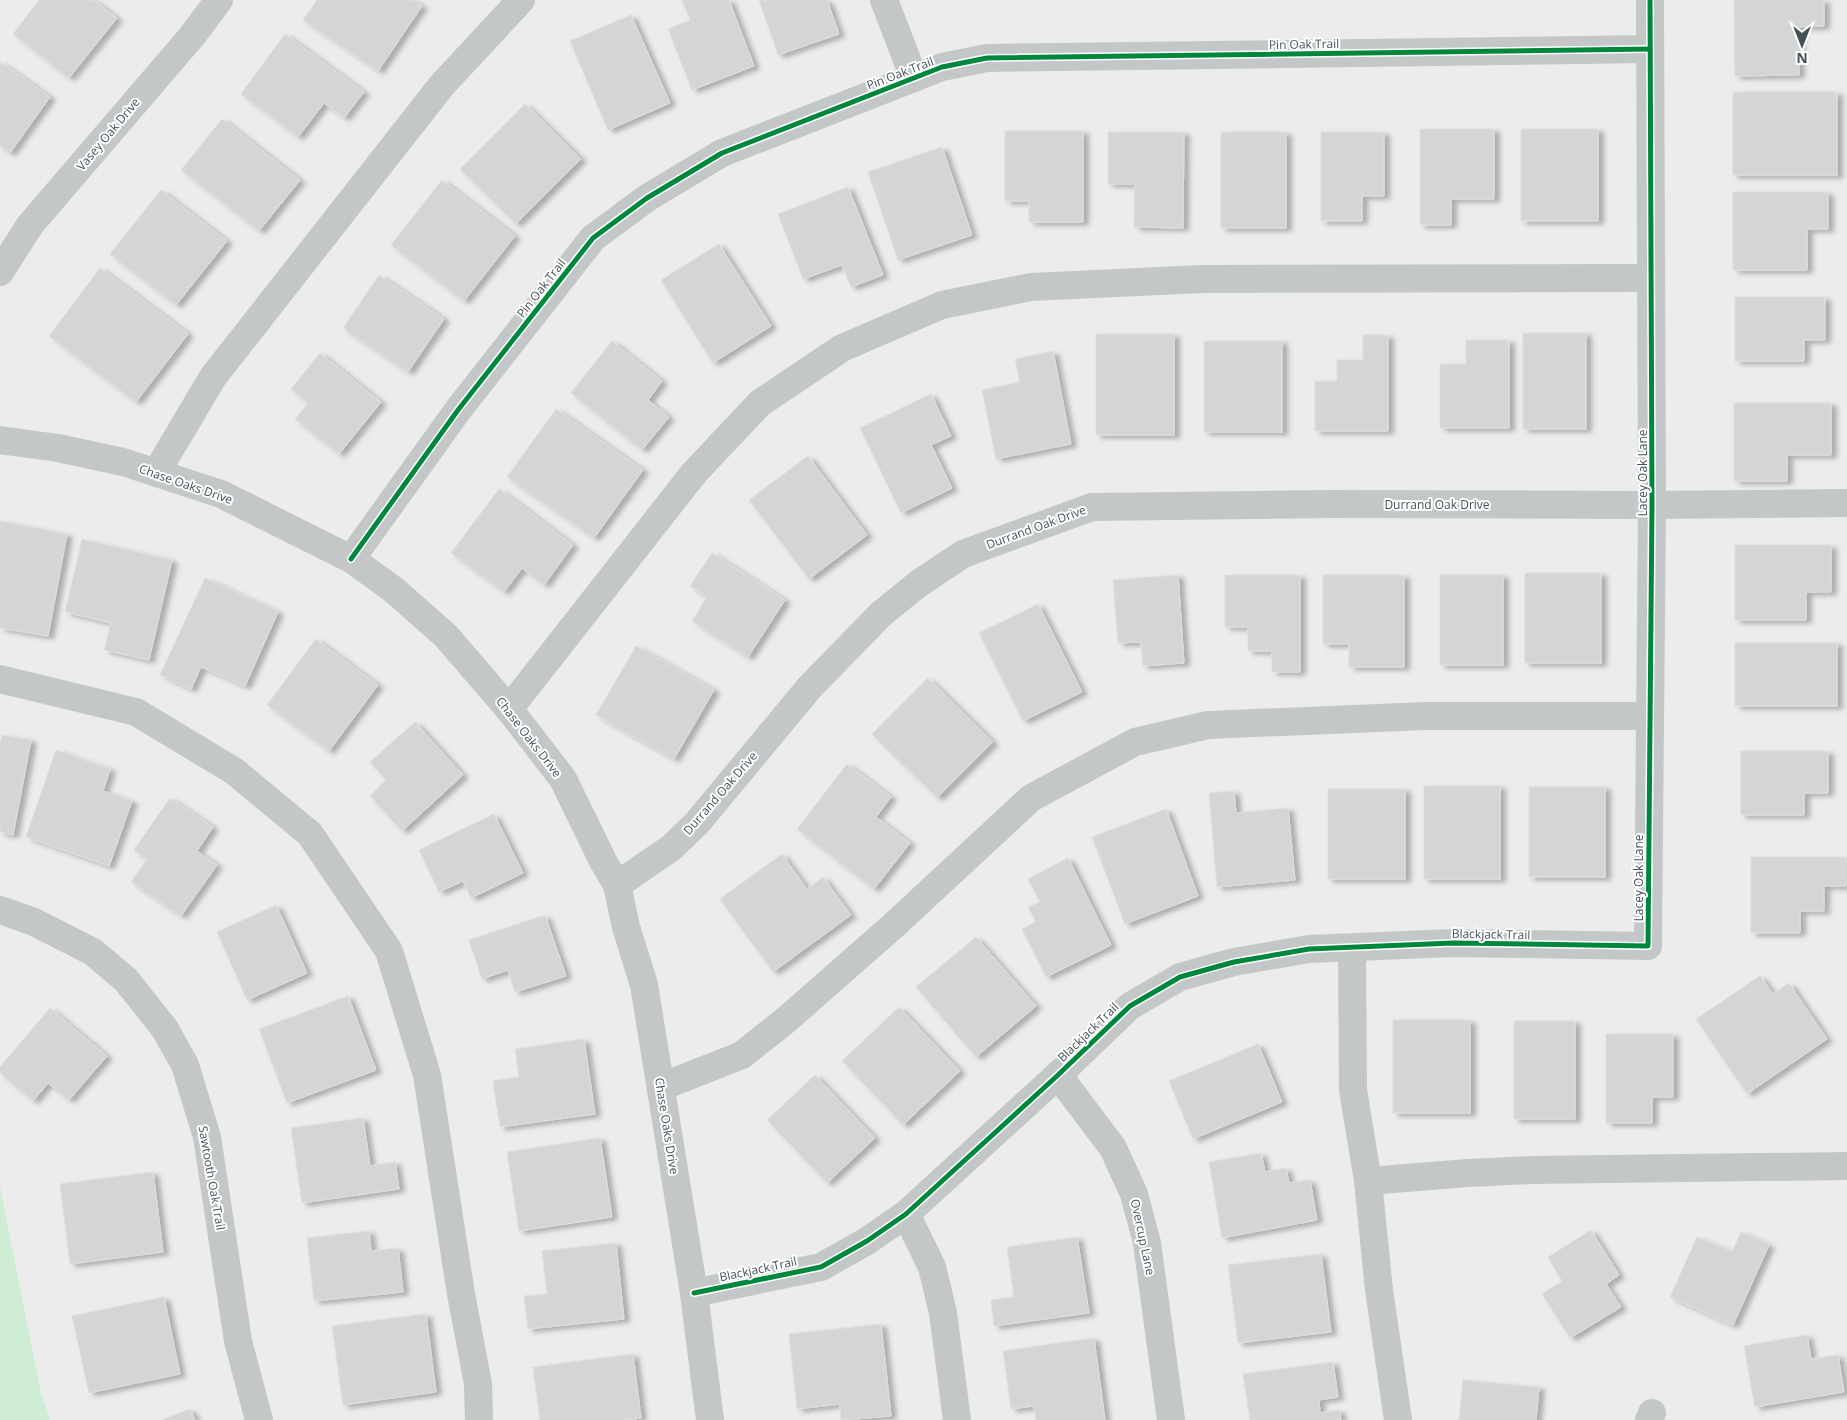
<svg xmlns="http://www.w3.org/2000/svg" width="1847" height="1420" viewBox="0 0 1847 1420" font-family="'Open Sans',sans-serif">
<style>
.green{fill:#cfedd5}
.building{fill:#d4d5d5;stroke:#dededf;filter:url(#shadow)}
.lines{fill:none;stroke-linecap:round;stroke-linejoin:round}
.minor{stroke:#c3c7c8;stroke-width:28}
.cycleway-casing{stroke:#fff;stroke-width:8}
.cycleway{stroke:#00873e;stroke-width:5}
.labels{text-anchor:middle;dominant-baseline:central;stroke-width:4;stroke-linejoin:round;paint-order:stroke}
.street-label{font-size:12px;fill:#445258;stroke:#fff}
</style>
<defs>
<filter id="shadow"><feDropShadow dx="5.5" dy="3" stdDeviation="2.5" flood-color="#0004"/></filter>
</defs>
<rect width="100%" height="100%" fill="#edecec"/>
<!-- green -->
<polygon class="green" points="0,1186 40,1389 50,1420 0,1420"/>
<!-- building -->
<g class="building">
<polygon points="39,0 94,0 117,18 69,78 13,34"/>
<polygon points="317,0 413,0 422,6 378,71 303,20"/>
<polygon points="682,0 729,0 754,66 692,90 668,29 690,20"/>
<polygon points="759,0 827,0 839,34 778,55"/>
<polygon points="1734,0 1824,0 1824,26 1799,27 1799,75 1735,76"/>
<polygon points="631,15 670,103 608,130 570,41"/>
<polygon points="285,34 364,92 344,118 324,103 298,137 241,94"/>
<polygon points="0,62 50,97 10,153 0,146"/>
<rect x="1733" y="92" width="104" height="83"/>
<polygon points="525,104 581,159 516,224 460,169"/>
<polygon points="222,119 300,180 259,231 181,170"/>
<polygon points="1420,129 1494,129 1494,199 1451,199 1451,225 1420,225"/>
<rect x="1521" y="129" width="77" height="92"/>
<polygon points="1005,131 1083,131 1083,222 1029,222 1029,201 1005,201"/>
<polygon points="1108,132 1184,132 1183,228 1134,227 1135,184 1108,184"/>
<rect x="1221" y="132" width="65" height="96"/>
<polygon points="1321,132 1384,132 1384,196 1362,196 1362,221 1321,221"/>
<polygon points="942,147 972,235 898,260 868,172"/>
<polygon points="442,180 515,236 464,301 391,245"/>
<polygon points="848,187 883,275 851,287 842,265 803,279 778,214"/>
<polygon points="161,190 227,241 176,305 110,254"/>
<polygon points="1733,192 1828,192 1828,229 1807,229 1807,270 1733,270"/>
<polygon points="719,244 771,326 713,363 661,280"/>
<polygon points="100,268 188,334 136,402 49,336"/>
<polygon points="379,275 444,319 408,372 343,328"/>
<polygon points="1735,297 1825,297 1825,340 1804,340 1804,361 1735,361"/>
<rect x="1523" y="333" width="63" height="96"/>
<rect x="1096" y="334" width="78" height="101"/>
<polygon points="1363,335 1388,335 1388,431 1315,431 1315,381 1337,381 1337,360 1363,360"/>
<polygon points="1466,340 1509,340 1509,428 1440,428 1440,364 1466,364"/>
<polygon points="612,341 662,381 648,400 669,417 642,450 571,393"/>
<rect x="1204" y="341" width="78" height="91"/>
<polygon points="1053,351 1071,444 996,459 982,390 1020,382 1015,359"/>
<polygon points="320,353 381,402 339,454 295,419 308,403 291,389"/>
<polygon points="931,394 951,436 931,445 952,488 901,513 860,428"/>
<polygon points="1734,403 1831,403 1831,455 1787,455 1787,481 1734,481"/>
<polygon points="556,409 643,470 594,538 507,477"/>
<polygon points="808,456 867,535 809,579 749,500"/>
<polygon points="499,489 573,545 544,585 522,568 504,592 451,553"/>
<polygon points="0,521 67,534 48,636 0,628"/>
<polygon points="82,539 172,560 149,660 104,650 111,623 65,612"/>
<polygon points="1735,545 1831,545 1831,592 1806,592 1806,620 1735,620"/>
<polygon points="712,553 785,600 748,657 692,621 707,597 690,586"/>
<rect x="1525" y="573" width="76" height="90"/>
<polygon points="1178,575 1184,663 1143,666 1141,642 1118,643 1113,580"/>
<polygon points="1225,575 1300,575 1300,672 1272,672 1272,651 1248,651 1248,627 1225,627"/>
<polygon points="1323,575 1404,575 1404,667 1349,667 1349,644 1323,644"/>
<rect x="1440" y="575" width="63" height="90"/>
<polygon points="205,578 278,612 245,686 201,667 191,689 160,675"/>
<polygon points="1038,604 1082,692 1023,721 979,633"/>
<polygon points="316,639 378,685 329,751 267,705"/>
<rect x="1735" y="643" width="102" height="63"/>
<polygon points="636,646 714,690 674,759 596,715"/>
<polygon points="928,678 993,742 937,798 872,734"/>
<polygon points="415,722 463,775 402,831 370,796 386,780 370,762"/>
<polygon points="2,735 31,740 13,835 0,832 0,743"/>
<polygon points="56,750 110,769 103,791 132,801 109,866 26,837"/>
<polygon points="1741,751 1828,751 1828,793 1804,793 1804,815 1741,815"/>
<polygon points="847,764 891,797 876,817 910,843 874,889 797,829"/>
<rect x="1424" y="786" width="76" height="93"/>
<rect x="1529" y="787" width="76" height="90"/>
<rect x="1328" y="789" width="77" height="90"/>
<polygon points="1234,791 1236,813 1288,808 1295,880 1217,887 1209,793"/>
<polygon points="170,798 213,827 197,851 217,865 181,916 131,882 147,859 134,850"/>
<polygon points="1166,809 1198,896 1125,924 1092,837"/>
<polygon points="494,814 523,873 471,898 463,881 439,892 419,850"/>
<polygon points="782,854 807,889 823,877 851,915 773,972 720,899"/>
<polygon points="1751,857 1846,857 1846,886 1824,886 1824,911 1800,911 1800,933 1751,933"/>
<polygon points="1068,858 1111,945 1046,977 1022,929 1036,922 1028,907 1040,902 1028,879"/>
<polygon points="276,905 307,973 247,1000 217,932"/>
<polygon points="545,915 566,976 515,992 508,970 482,979 469,940"/>
<polygon points="976,937 1036,1006 976,1057 916,987"/>
<polygon points="1760,976 1773,994 1789,983 1827,1039 1747,1094 1696,1019"/>
<polygon points="348,996 376,1070 287,1103 259,1029"/>
<polygon points="899,1007 960,1071 903,1125 842,1061"/>
<polygon points="50,1008 107,1056 69,1100 48,1083 33,1101 0,1073 0,1067"/>
<rect x="1393" y="1020" width="77" height="93"/>
<rect x="1514" y="1021" width="61" height="98"/>
<polygon points="1606,1034 1673,1034 1673,1097 1652,1097 1652,1123 1606,1123"/>
<polygon points="584,1039 595,1114 500,1127 493,1081 519,1077 515,1049"/>
<polygon points="1258,1044 1282,1102 1193,1139 1169,1081"/>
<polygon points="815,1075 875,1138 827,1183 767,1120"/>
<polygon points="363,1118 370,1166 395,1162 399,1189 302,1203 291,1128"/>
<polygon points="600,1138 612,1217 519,1231 507,1152"/>
<polygon points="1261,1153 1265,1172 1286,1168 1289,1183 1310,1180 1317,1220 1222,1238 1209,1162"/>
<polygon points="153,1172 163,1252 70,1264 60,1184"/>
<polygon points="1591,1230 1619,1275 1606,1284 1621,1307 1570,1338 1542,1294 1562,1281 1548,1257"/>
<polygon points="369,1231 371,1251 398,1248 403,1292 314,1301 307,1238"/>
<polygon points="1741,1232 1769,1245 1733,1325 1670,1297 1697,1237 1732,1252"/>
<polygon points="1077,1237 1089,1313 994,1326 991,1300 1014,1297 1007,1247"/>
<polygon points="616,1243 624,1319 528,1329 524,1296 547,1294 542,1251"/>
<polygon points="1321,1254 1331,1332 1238,1343 1228,1265"/>
<polygon points="164,1297 180,1374 89,1393 72,1316"/>
<polygon points="426,1314 436,1392 343,1405 332,1326"/>
<polygon points="881,1324 891,1416 841,1420 840,1404 797,1409 789,1334"/>
<polygon points="1807,1335 1811,1359 1838,1355 1844,1392 1755,1407 1744,1346"/>
<polygon points="1094,1338 1105,1420 1036,1420 1034,1406 1011,1409 1003,1351"/>
<polygon points="633,1354 641,1418 626,1420 540,1420 533,1367"/>
<polygon points="1333,1362 1338,1397 1319,1400 1320,1413 1339,1410 1341,1420 1250,1420 1243,1374"/>
<polygon points="1463,1380 1539,1387 1536,1420 1459,1420"/>
<polygon points="190,1409 195,1420 161,1420"/>
</g>
<g class="lines">
<!-- minor -->
<g class="minor">
<polyline points="884,0 914,78"/>
<polyline points="0,272 30,225 192,36 219,0"/>
<polyline points="0,440 58,448 123,462 221,494 351,559 394,590 446,636 509,709 563,779 603,861 617,885 626,927 644,985 694,1293 710,1420"/>
<polyline points="156,473 213,377 442,85 521,0"/>
<polyline points="351,559 458,410 593,238 647,198 722,153 942,67 987,58 1650,49"/>
<polyline points="0,679 136,712 234,771 310,834 389,951 427,1075 461,1294 478,1384 479,1420"/>
<polyline points="509,709 694,473 760,403 842,348 942,305 1031,287 1202,279 1651,278"/>
<polyline points="617,885 671,848 697,823 809,688 880,615 918,584 963,554 1092,507 1333,504 1652,505 1847,503"/>
<polyline points="0,910 34,922 93,952 126,980 165,1029 185,1065 207,1137 238,1341 259,1420"/>
<polyline points="1352,948 1353,1090 1368,1181 1379,1290 1398,1420"/>
<polyline points="1058,1075 1113,1148 1134,1194 1147,1243 1171,1420"/>
<polyline points="661,1087 742,1055 786,1020 893,926 1031,798 1135,742 1208,725 1425,716 1650,716"/>
<polyline points="1368,1181 1468,1173 1533,1170 1847,1166"/>
<polyline points="906,1214 932,1267 943,1313 957,1420"/>
<polyline points="694,1293 821,1267 867,1241 906,1214 1058,1075 1130,1006 1180,977 1234,962 1309,949 1453,943 1648,946 1652,505 1650,0"/>
<polyline points="1649,1420 1652,1413"/>
</g>
<defs>
<g id="cycleway">
<polyline points="351,559 458,410 593,238 647,198 722,153 942,67 987,58 1650,49"/>
<polyline points="694,1293 821,1267 867,1241 906,1214 1058,1075 1130,1006 1180,977 1234,962 1309,949 1453,943 1648,946 1652,505 1650,0"/>
</g>
</defs>
<!-- cycleway casing -->
<use href="#cycleway" class="cycleway-casing"/>
<!-- cycleway -->
<use href="#cycleway" class="cycleway"/>
</g>
<g class="labels">
<!-- street labels -->
<g class="street-label">
<text transform="translate(1304 44) rotate(-1)">Pin Oak Trail</text>
<text transform="translate(900 73) rotate(-21)">Pin Oak Trail</text>
<text transform="translate(108 134) rotate(-50)">Vasey Oak Drive</text>
<text transform="translate(541 288) rotate(-52)">Pin Oak Trail</text>
<text transform="translate(1642 473) rotate(-90)">Lacey Oak Lane</text>
<text transform="translate(186 484) rotate(19)">Chase Oaks Drive</text>
<text x="1437" y="504">Durrand Oak Drive</text>
<text transform="translate(1036 527) rotate(-20)">Durrand Oak Drive</text>
<text transform="translate(529 737) rotate(52)">Chase Oaks Drive</text>
<text transform="translate(720 793) rotate(-49)">Durrand Oak Drive</text>
<text transform="translate(1638 878) rotate(-90)">Lacey Oak Lane</text>
<text transform="translate(1491 934) rotate(1)">Blackjack Trail</text>
<text transform="translate(1088 1032) rotate(-44)">Blackjack Trail</text>
<text transform="translate(667 1126) rotate(81)">Chase Oaks Drive</text>
<text transform="translate(212 1178) rotate(80)">Sawtooth Oak Trail</text>
<text transform="translate(1143 1237) rotate(78)">Overcup Lane</text>
<text transform="translate(758 1269) rotate(-12)">Blackjack Trail</text>
</g>
</g>
<!-- north arrow -->
<g transform="translate(1802 45) rotate(180)" stroke="#ffffff" stroke-width="4" paint-order="stroke">
<path d="M0-4L9 19L0 12L-9 19Z" fill="#445258"/>
<text y="-8" font-size="14" font-weight="bold" text-anchor="middle" fill="#445258">N</text>
</g>
</svg>
